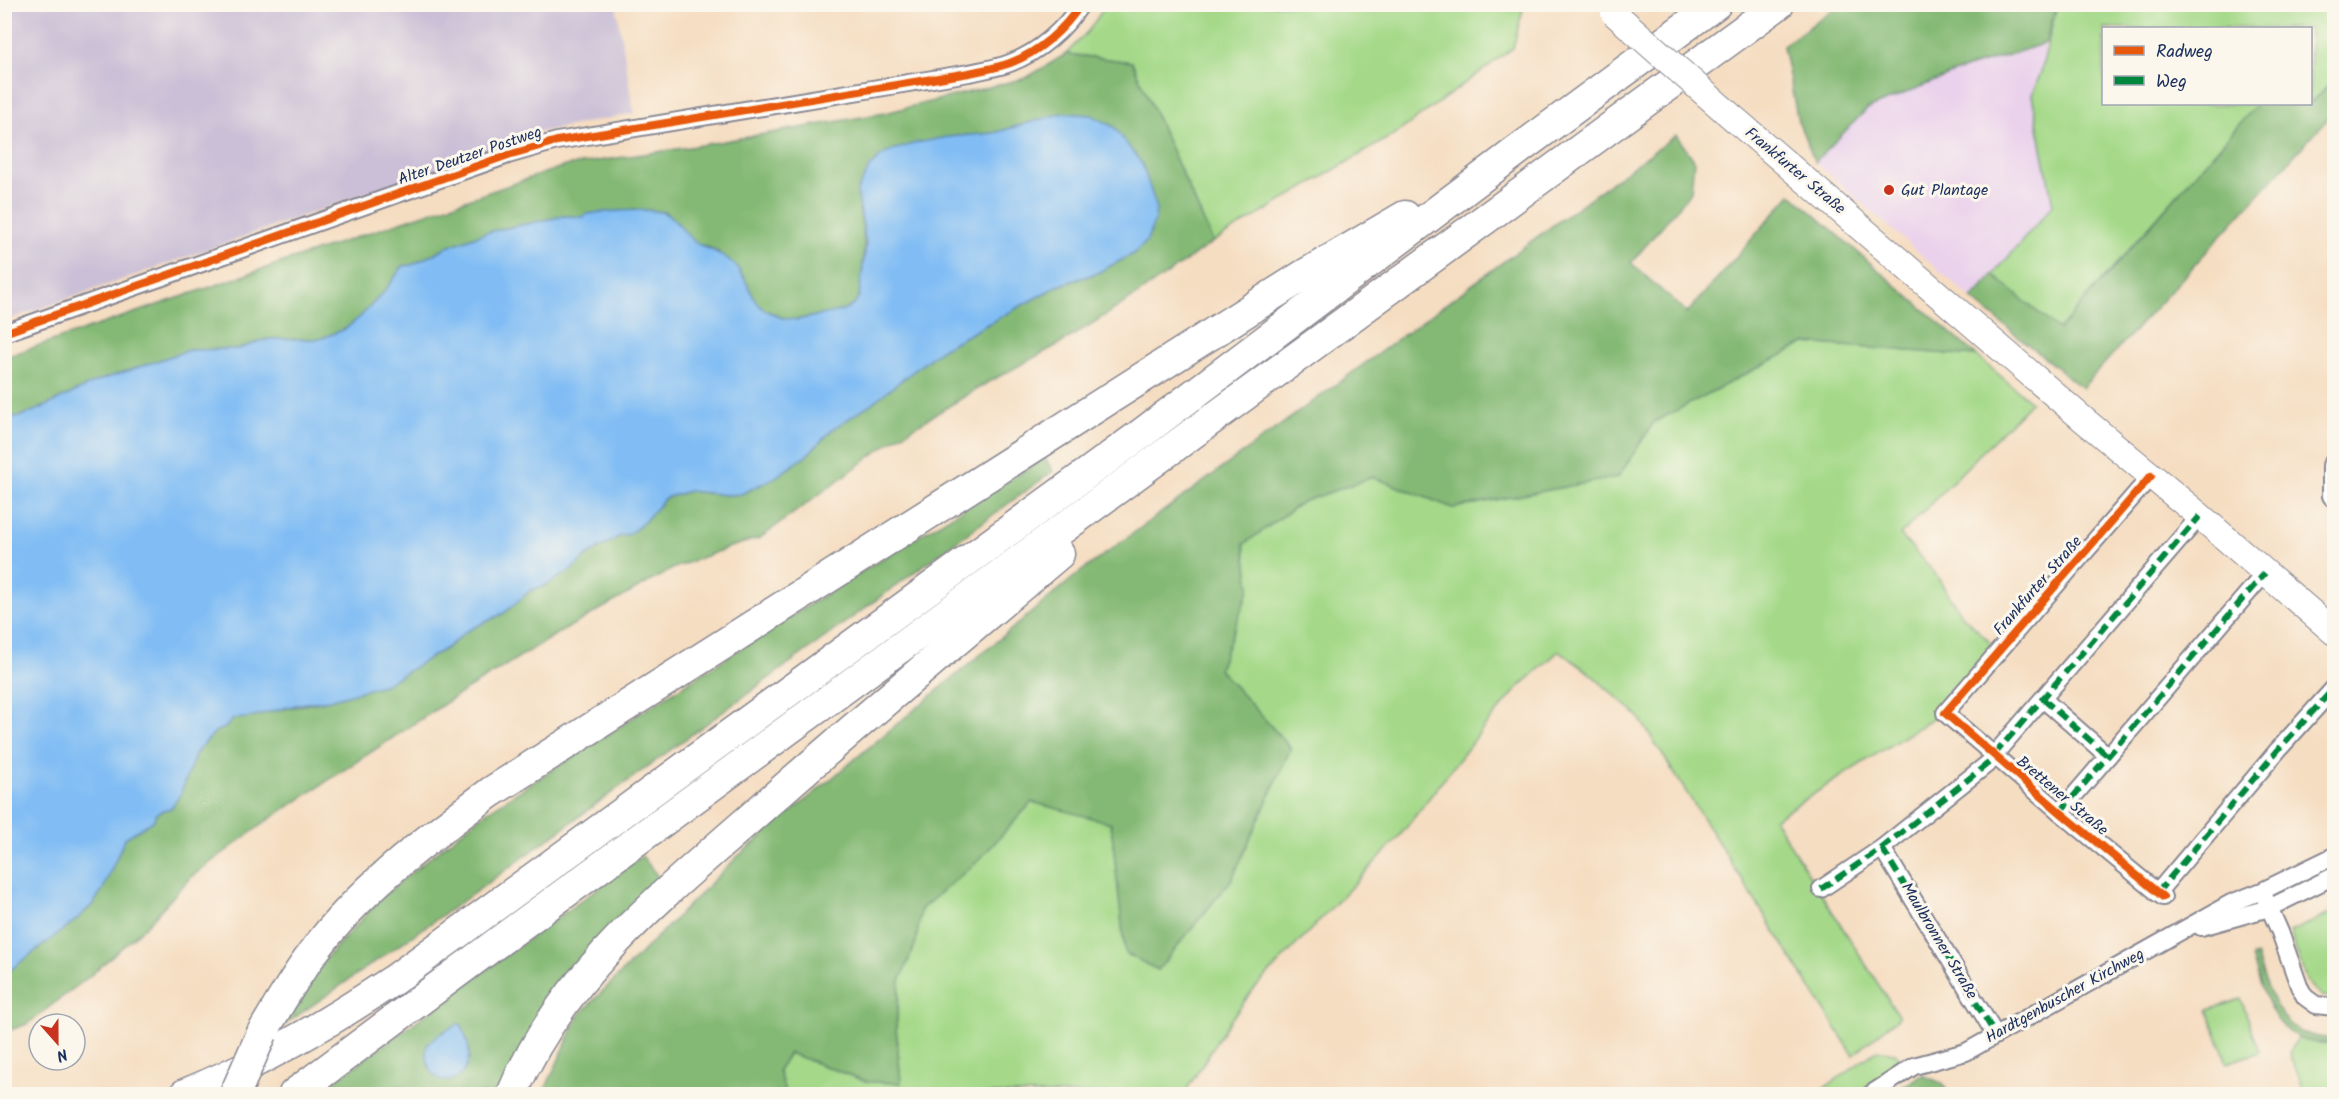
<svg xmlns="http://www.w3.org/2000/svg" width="2339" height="1099" viewBox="0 0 2339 1099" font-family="Kalam,sans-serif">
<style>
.built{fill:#ead1ec}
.industrial{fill:#cabfd6}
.green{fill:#a5d989;stroke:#608474;stroke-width:1.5}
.forest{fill:#84b975;stroke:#50746a;stroke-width:1.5;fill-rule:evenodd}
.water{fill:#81bdf4;stroke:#4e76a9;stroke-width:1.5}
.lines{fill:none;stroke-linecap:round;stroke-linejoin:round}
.street-casing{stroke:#888690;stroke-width:20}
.secondary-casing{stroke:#888690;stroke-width:26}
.primary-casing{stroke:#888690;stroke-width:28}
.highway-casing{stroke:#888690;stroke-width:33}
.street{stroke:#fff;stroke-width:16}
.secondary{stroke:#fff;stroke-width:22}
.primary{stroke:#fff;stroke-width:26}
.highway{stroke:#fff;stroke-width:30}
.primary-bridge-casing{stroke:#888690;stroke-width:28;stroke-linecap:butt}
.highway-bridge-casing{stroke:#888690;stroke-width:33;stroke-linecap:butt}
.primary-bridge{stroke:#fff;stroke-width:26}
.highway-bridge{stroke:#fff;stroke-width:30}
.quiet{stroke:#00873e;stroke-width:6;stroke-dasharray:12 6;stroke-linecap:butt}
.cycleway-casing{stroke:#fbf7ec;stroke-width:11}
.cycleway{stroke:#e8590c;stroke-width:8}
.poi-dot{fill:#c8321e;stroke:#fbf7ec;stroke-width:2}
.labels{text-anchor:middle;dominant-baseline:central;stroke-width:6;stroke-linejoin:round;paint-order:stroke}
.street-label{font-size:16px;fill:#1b2f5e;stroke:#fbf7ec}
.poi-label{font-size:16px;fill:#1b2f5e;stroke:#fbf7ec;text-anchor:start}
</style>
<rect width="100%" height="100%" fill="#fbf7ec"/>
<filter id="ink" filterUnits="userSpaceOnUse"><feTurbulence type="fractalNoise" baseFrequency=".0167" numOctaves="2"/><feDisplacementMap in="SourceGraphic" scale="12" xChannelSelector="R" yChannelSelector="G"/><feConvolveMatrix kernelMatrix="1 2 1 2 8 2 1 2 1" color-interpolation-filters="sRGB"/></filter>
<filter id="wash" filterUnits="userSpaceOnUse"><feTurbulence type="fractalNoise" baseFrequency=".008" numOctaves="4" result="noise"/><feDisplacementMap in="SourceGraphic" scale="24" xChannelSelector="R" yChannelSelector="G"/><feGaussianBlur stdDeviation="1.35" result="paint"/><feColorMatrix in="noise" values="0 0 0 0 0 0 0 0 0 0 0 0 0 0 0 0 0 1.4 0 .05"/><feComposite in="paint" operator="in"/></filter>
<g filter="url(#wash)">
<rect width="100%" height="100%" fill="#f5ddc1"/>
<!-- built -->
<polygon class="built" points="2046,43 2041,72 2032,95 2053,205 1972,299 1815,162 1867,109 1961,70"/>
<!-- industrial -->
<polygon class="industrial" points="4,5 616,5 634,113 540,132 5,321"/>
<!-- green -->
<g class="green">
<polygon points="1106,5 1524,5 1513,48 1398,132 1213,242 1132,62 1066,54 1089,30"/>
<polygon points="2057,5 2334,5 2334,79 2312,102 2310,100 2310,28 2104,28 2104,104 2257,104 2058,330 1993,275 2053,205 2032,95 2041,72"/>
<polygon points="1805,343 1977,356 2031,402 1900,535 1934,572 1961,614 1998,650 1938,715 1774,819 1899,1017 1853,1055 1638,716 1587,671 1559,651 1519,687 1485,726 1398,838 1253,990 1227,1025 1184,1094 786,1094 778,1070 789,1053 867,1082 901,1083 896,1028 900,981 916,942 921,909 978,861 1032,802 1111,823 1125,953 1158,969 1219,669 1250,587 1244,544 1302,502 1373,477 1453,508 1618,477 1654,422"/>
<polygon points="2334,912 2334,999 2320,995 2306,980 2290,932"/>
<polygon points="2241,999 2260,1052 2227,1063 2208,1010"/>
<polygon points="2298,1036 2313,1042 2334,1043 2334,1094 2305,1094 2290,1053"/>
<polygon points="1880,1051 1895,1053 1904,1061 1856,1094 1816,1094 1875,1052"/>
</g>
<!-- forest -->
<g class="forest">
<polygon points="1839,5 1839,4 2057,5 2046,43 1961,70 1867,109 1815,162 1798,121 1783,46"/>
<path d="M1066 54 1132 62 1213 242 1134 297 1063 342 985 384 893 440 760 538 730 547 674 568 555 635 456 696 268 820 191 877 146 926 91 975 27 1024 5 1032V974L76 920 94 903 103 888 125 838 153 821 156 814 161 811 171 808 180 795 196 753 216 731 225 728 233 719 329 700 386 684 448 647 467 631 504 613 531 590 544 586 569 572 588 555 620 536 629 534 644 522 665 498 689 491 728 495 741 494 774 478 806 456 833 429 872 403 942 349 1057 286 1097 273 1133 254 1146 242 1151 231 1114 127 1091 115 1063 113 994 133 948 137 893 150 859 210C868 241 863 265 859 296L855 304 845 310 796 320 782 318 765 310 756 302 744 278 716 250 696 243 688 237 675 220 665 212 633 209 584 217 564 216 488 232 447 247 412 265 403 266 384 292 360 317 345 329 320 339H271L260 341 239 349 189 350 95 382 44 407 19 417 5 416V357L565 166 690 147 885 113 1026 78Z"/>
<polygon points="2333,81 2334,112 2082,388 1972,299 1993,275 2059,330 2257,104 2310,104 2311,100 2313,102"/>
<polygon points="1676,135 1694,160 1691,192 1631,263 1687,313 1791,194 1977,356 1805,343 1654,422 1618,477 1453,508 1373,477 1302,502 1244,544 1250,587 1219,669 1291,748 1232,879 1158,970 1125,953 1111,823 1032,802 978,861 921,909 916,942 900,981 896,1028 901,1083 868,1082 789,1053 778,1070 786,1094 543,1094 579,1015 737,857 1079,573"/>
<polygon points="1045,458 1053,471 477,891 268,1036 313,972 384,895 482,815 851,578"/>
<path d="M642 856 662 882 498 1094H409L401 1086 390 1094H317ZM463 1027 468 1046 469 1059 435 1076 428 1064 427 1044 451 1028Z"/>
<path d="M2256 955C2271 997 2280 1040 2334 1038V1043C2276 1047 2266 1002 2252 957Z"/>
<polygon points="1922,1075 1942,1083 1949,1094 1890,1094"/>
</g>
<!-- water -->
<g class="water">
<path d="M1063 113 1091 115 1114 127 1142 164 1156 206 1155 220 1146 242 1133 254 1097 273 1057 286 942 349 872 403 833 429 806 456 774 478 741 494 728 495 689 491 665 498 644 522 629 534 620 536 588 555 569 572 544 586 531 590 504 613 467 631 448 647 386 684 329 700 300 704 247 718 233 719 225 728 216 731 196 753 180 795 171 808 161 811 156 814 153 821 125 838 103 889 94 903 76 920 5 974V416L19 417 44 407 95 382 189 350 239 349 260 341 271 339H320L345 329 360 317 384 292 403 266 412 265 447 247 488 232 564 216 584 217 585 214C604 213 652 205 668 215 680 222 685 237 698 244 715 252 728 255 740 271L739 272 744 278 756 302 765 310 782 318 797 320 845 310 855 304 859 296 866 244 857 191 870 167 881 156 893 150 916 143 948 137 994 133Z"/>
<path d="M458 1024H461C465 1033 469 1045 469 1055 467 1086 432 1091 427 1059 427 1054 425 1049 427 1045 433 1036 449 1029 458 1024Z"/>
</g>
</g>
<g filter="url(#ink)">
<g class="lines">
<defs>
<g id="street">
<path d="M4 333 508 155 557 141 969 73C982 70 997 68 1010 63 1039 52 1064 30 1081 4"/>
<polyline points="2151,476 1945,713 2060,812 2163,897"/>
<polyline points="2043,699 2108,756"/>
<polyline points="1994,755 2200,516"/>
<polyline points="2060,812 2265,573"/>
<polyline points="1882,848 1995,1034"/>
<polyline points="1821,889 1882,848 1996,757"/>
<polyline points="2157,893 2278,750 2334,688"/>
<polyline points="2265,898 2280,932 2299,986 2305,997 2316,1005 2334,1007"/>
<polyline points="2201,927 2269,908 2334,876"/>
<polyline points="1871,1094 1914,1066 1966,1052 2231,903 2262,891 2334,856"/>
</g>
<polyline id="secondary" points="2334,466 2334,495"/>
<polyline id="primary" points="1724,110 2084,420 2200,516 2334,632"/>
<g id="highway">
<path d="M262 1033C281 1001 299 970 322 941 369 882 431 836 491 792L1304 275 1405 216"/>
<path d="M185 1094C259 1064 329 1023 395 979L1141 434 1522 147 1716 4"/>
<polyline points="294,1094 494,945 1779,4"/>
<path d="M512 1094C563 972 666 893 763 807 860 721 960 638 1059 554"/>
</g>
</defs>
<!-- street casing -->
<use href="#street" class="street-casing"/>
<!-- secondary casing -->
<use href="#secondary" class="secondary-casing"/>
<!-- primary casing -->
<use href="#primary" class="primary-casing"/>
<!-- highway casing -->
<use href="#highway" class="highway-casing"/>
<!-- street -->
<use href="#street" class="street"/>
<!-- secondary -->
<use href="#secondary" class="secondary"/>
<!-- primary -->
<use href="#primary" class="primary"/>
<!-- highway -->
<use href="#highway" class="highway"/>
<defs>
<polyline id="primary-bridge" points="1614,13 1724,110"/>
<polyline id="highway-bridge" points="235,1094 262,1033"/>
</defs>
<!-- primary-bridge casing -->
<use href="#primary-bridge" class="primary-bridge-casing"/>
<!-- highway-bridge casing -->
<use href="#highway-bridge" class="highway-bridge-casing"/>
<!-- primary-bridge -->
<use href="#primary-bridge" class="primary-bridge"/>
<!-- highway-bridge -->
<use href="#highway-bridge" class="highway-bridge"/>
<!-- quiet -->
<g class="quiet">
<polyline points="2043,699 2108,756"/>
<polyline points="1994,755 2200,516"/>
<polyline points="2060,812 2265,573"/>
<polyline points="1882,848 1995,1034"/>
<polyline points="1821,889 1882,848 1996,757"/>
<polyline points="2157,893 2278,750 2334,688"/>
</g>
<defs>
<g id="cycleway">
<path d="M4 333 508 155 557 141 969 73C982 70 997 68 1010 63 1039 52 1064 30 1081 4"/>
<polyline points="2151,476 1945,713 2060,812 2163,897"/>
</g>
</defs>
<!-- cycleway casing -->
<use href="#cycleway" class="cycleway-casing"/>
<!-- cycleway -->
<use href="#cycleway" class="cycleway"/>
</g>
</g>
<!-- markers -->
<circle class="poi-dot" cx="1889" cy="190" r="6"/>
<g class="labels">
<!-- street labels -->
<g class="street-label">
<text transform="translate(470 156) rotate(-19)">Alter Deutzer Postweg</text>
<text transform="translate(1795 171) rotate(40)">Frankfurter Straße</text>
<text transform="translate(2038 586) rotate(-49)">Frankfurter Straße</text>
<text transform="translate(2062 796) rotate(40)">Brettener Straße</text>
<text transform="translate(1939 941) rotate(59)">Maulbronner Straße</text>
<text transform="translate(2065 996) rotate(-29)">Hardtgenbuscher Kirchweg</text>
</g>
<!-- poi labels -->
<g class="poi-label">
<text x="1901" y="190">Gut Plantage</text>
</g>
</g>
<!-- margin -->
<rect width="2339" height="1099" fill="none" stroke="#fbf7ec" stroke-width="24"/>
<!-- legend -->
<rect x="2102" y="27" width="210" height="78" fill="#fbf7ec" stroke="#a1a7b3" stroke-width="1.5"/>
<rect x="2114" y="46" width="30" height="9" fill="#e8590c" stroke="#a1a7b3" stroke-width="1.5"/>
<text x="2156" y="57" font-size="18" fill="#1b2f5e">Radweg</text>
<rect x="2114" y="76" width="30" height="9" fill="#00873e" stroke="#a1a7b3" stroke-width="1.5"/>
<text x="2156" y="87" font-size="18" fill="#1b2f5e">Weg</text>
<!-- north arrow -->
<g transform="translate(57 1042) rotate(159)"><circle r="28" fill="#fbf7ec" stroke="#a1a7b3" stroke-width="1.5"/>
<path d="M0-4.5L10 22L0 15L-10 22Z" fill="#c8321e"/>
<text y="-9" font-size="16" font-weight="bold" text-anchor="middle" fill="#1b2f5e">N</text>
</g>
</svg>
